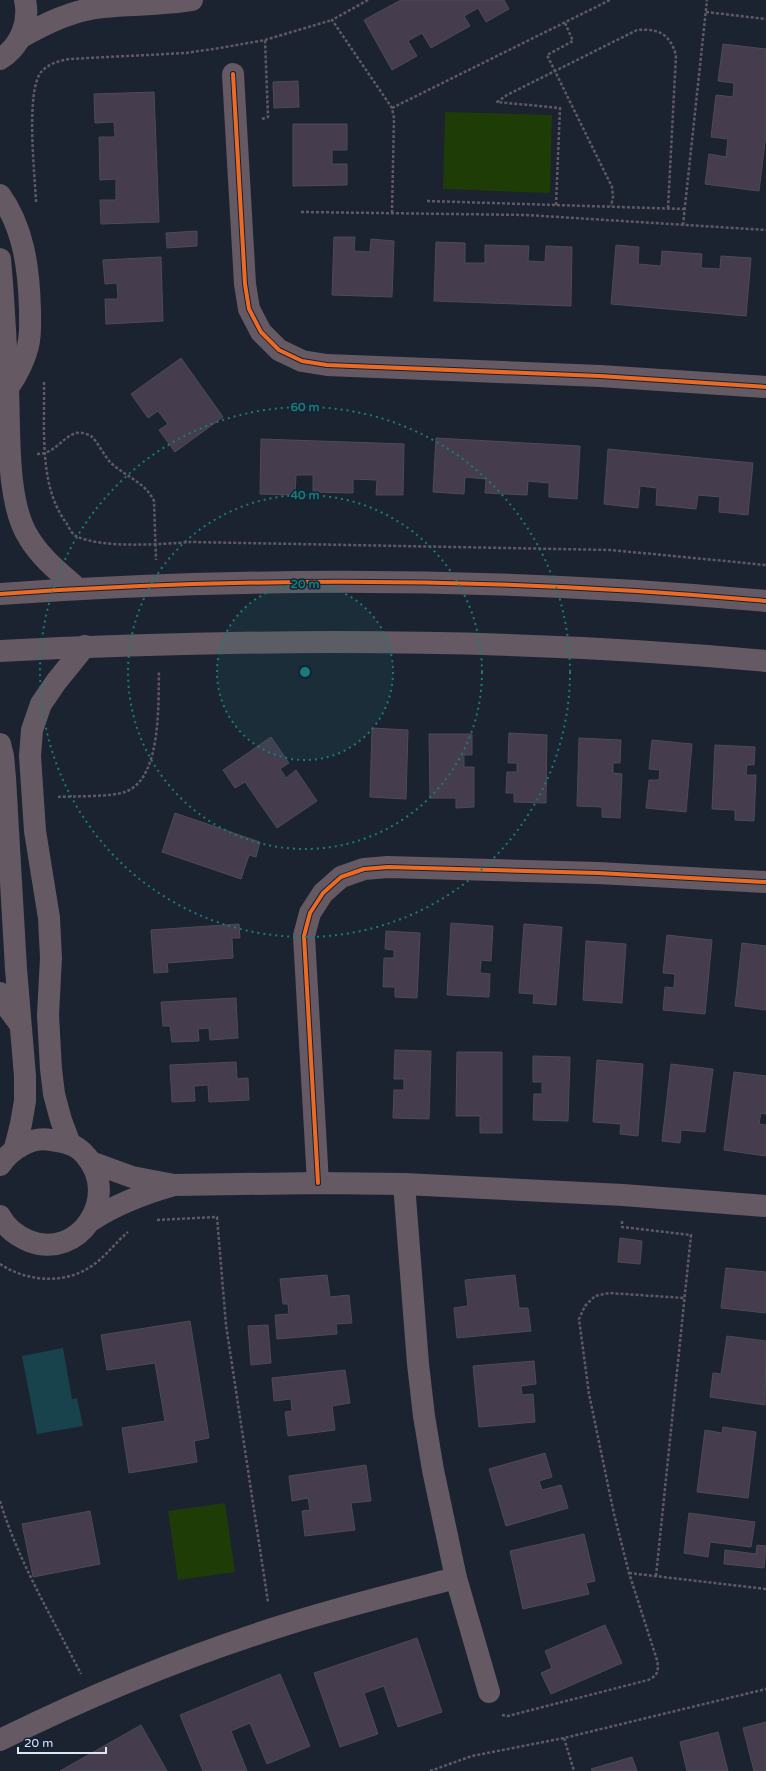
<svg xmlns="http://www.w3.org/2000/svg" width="766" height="1771" viewBox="0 0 766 1771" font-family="'Varela Round',sans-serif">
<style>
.green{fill:#1e3c06}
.water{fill:#18424c}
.building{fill:#453c4d;stroke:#4d4b54}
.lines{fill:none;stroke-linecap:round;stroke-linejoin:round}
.path{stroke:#5f5963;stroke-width:2.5;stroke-dasharray:3 2;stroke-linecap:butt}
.minor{stroke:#655963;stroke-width:22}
.cycleway-casing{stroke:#132238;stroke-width:6}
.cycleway{stroke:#ed6a23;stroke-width:4}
.ring{fill:none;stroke:#197c75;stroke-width:2;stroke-dasharray:2 4}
.centre{fill:#197c75;stroke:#132238;stroke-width:2}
.ring-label{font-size:12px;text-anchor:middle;font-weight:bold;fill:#197c75;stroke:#132238;stroke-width:3;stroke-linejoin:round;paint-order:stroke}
</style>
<rect width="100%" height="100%" fill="#1b2330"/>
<!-- green -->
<g class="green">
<polygon points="445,112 552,115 550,193 443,189"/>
<polygon points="225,1503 235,1572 178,1580 168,1511"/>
</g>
<!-- water -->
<polygon class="water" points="63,1348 72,1399 77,1398 83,1426 37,1434 22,1356"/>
<!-- building -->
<g class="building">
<polygon points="401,0 504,0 509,9 486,22 478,8 464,16 470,26 431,48 422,33 408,41 417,56 392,70 364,20"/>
<polygon points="723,44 766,49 766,134 759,191 705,184 709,154 726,157 728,139 711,137 716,95 733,97 734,83 718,81"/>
<polygon points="298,81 299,107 274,108 273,82"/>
<polygon points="154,92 159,222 101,224 100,200 116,200 116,179 100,180 99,137 115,137 114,122 95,123 94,94"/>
<polygon points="293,124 347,124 347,150 332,150 332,164 347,164 347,185 293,186"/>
<polygon points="197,231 197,246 167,248 166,233"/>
<polygon points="334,237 355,237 354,251 370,252 371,239 394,241 392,297 332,295"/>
<polygon points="436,242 465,243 465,263 485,263 485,245 529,246 528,261 545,262 546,246 572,247 571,306 434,301"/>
<polygon points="616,245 639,247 638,264 661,266 662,251 702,254 701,268 720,269 721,256 751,258 746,316 611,304"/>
<polygon points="161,257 163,321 106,324 105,299 118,299 117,283 105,284 103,260"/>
<polygon points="181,358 223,417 175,452 159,430 168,424 158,411 148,418 131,394"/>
<polygon points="436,438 580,446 577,499 549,497 549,483 528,481 527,495 485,493 486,479 465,477 464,494 433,492"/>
<polygon points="261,439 404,444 403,495 376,495 377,480 353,479 353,493 313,492 313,475 296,475 295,495 260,494"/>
<polygon points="608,449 753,463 748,515 719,512 720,497 698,495 696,509 656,505 657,488 640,486 638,508 604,504"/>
<polygon points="372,728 408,730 406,799 370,797"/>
<polygon points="509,733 547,735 546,803 514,802 514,793 506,793 507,772 517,772 517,763 508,763"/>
<polygon points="429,734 472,734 472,755 464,755 464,767 474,767 474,807 456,808 456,798 430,798"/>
<polygon points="271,737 289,763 280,769 286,778 296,770 317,801 277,828 245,782 235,788 223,770"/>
<polygon points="579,738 621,740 620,763 613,763 613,773 622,774 620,818 602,817 602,807 577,806"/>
<polygon points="652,740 692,744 686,812 646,808 649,780 659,780 660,770 649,769"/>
<polygon points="715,745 755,747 754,765 747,765 746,775 756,775 754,821 735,820 735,810 712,809"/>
<polygon points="175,813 260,842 256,857 249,855 241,879 162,852"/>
<polygon points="451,923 493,926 491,961 481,960 480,973 490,974 489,997 447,995"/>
<polygon points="239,924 240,938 232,938 233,958 167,963 168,972 154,973 151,930"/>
<polygon points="524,924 562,927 556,1005 533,1003 534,994 519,993"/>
<polygon points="386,931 420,933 417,998 395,997 395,987 383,987 384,958 394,958 394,950 385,949"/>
<polygon points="667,935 712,940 705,1014 663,1010 665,987 674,988 675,974 663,973"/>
<polygon points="586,941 626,944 622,1003 583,1000"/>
<polygon points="742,943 766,946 766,1010 735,1006"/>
<polygon points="236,998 238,1038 210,1040 209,1028 198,1029 199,1041 172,1042 170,1026 163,1026 161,1002"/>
<polygon points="395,1050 431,1051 429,1119 393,1118 394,1090 404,1090 404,1079 394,1079"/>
<polygon points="457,1052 502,1052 502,1133 480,1133 480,1116 456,1116"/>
<polygon points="533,1056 570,1057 568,1121 533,1120 534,1094 542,1094 542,1082 533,1082"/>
<polygon points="597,1060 643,1064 638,1136 620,1134 621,1124 593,1122"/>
<polygon points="236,1062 237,1079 248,1078 249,1100 209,1102 208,1085 194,1086 195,1101 172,1102 170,1065"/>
<polygon points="671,1064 713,1069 705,1132 681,1130 680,1143 662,1141"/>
<polygon points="734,1072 766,1076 766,1114 761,1113 759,1124 766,1125 766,1156 724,1150"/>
<polygon points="620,1238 642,1241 640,1264 618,1262"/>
<polygon points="726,1268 766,1272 766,1313 721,1308"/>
<polygon points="327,1275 330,1297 349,1295 352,1323 336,1324 337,1334 277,1339 275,1315 289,1314 288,1304 283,1304 280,1279"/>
<polygon points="515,1275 519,1308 528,1308 531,1331 457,1338 454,1308 468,1306 465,1280"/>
<polygon points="190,1321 209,1438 194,1441 197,1462 129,1473 122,1428 165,1421 155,1363 107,1370 101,1335"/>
<polygon points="268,1325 271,1363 251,1365 248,1326"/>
<polygon points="727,1336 766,1341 765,1405 710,1397 713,1373 721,1374"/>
<polygon points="534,1361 536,1384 521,1386 522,1395 533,1394 535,1422 479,1427 473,1366"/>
<polygon points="345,1370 350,1403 332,1406 335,1430 288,1436 285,1412 292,1411 291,1399 274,1401 272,1378"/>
<polygon points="723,1427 756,1432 748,1498 697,1492 705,1430 722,1433"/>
<polygon points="545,1453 552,1477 539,1481 542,1490 561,1485 568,1508 506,1526 489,1469"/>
<polygon points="366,1465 371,1501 351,1503 355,1530 305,1536 302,1511 310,1510 308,1498 292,1501 289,1476"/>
<polygon points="90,1511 100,1564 33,1577 22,1524"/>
<polygon points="689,1513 755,1522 751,1547 710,1542 708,1557 684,1553"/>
<polygon points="584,1534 595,1581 586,1583 589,1594 523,1609 510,1551"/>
<polygon points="757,1545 766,1546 764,1568 724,1564 725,1550 756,1554"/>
<polygon points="605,1625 622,1663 551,1694 541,1673 552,1668 545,1651"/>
<polygon points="417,1638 442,1712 398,1727 384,1686 364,1693 378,1734 340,1747 314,1673"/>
<polygon points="280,1674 310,1746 267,1764 250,1723 231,1731 247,1771 203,1771 180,1715"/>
<polygon points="766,1722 766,1771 754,1771 743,1728"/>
<polygon points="141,1725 167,1771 60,1771"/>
<polygon points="718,1732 728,1771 687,1771 680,1742"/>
<polygon points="632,1757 637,1771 592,1771 591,1769"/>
</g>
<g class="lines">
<!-- path -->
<g class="path">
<polyline points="368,0 332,20 392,108 394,118 392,212"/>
<polyline points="706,12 766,19"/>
<polyline points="565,23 573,41 547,55 612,187 613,197 611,206"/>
<polyline points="392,108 610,0"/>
<polyline points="262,119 268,117 265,40"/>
<polyline points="427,201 684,209"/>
<path d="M36 202C35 175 25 89 42 71 50 63 59 61 69 59L186 53 220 48 265 40 332 20"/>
<path d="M556 205 560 108 497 102 507 95 637 30C658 28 670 34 676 55L668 208"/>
<polyline points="301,212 526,215 766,230"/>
<polyline points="683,225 707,0"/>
<path d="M44 382C45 428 38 486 67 524 69 528 72 534 76 536 102 549 162 544 191 542L611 550 766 565"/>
<path d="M37 454C55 454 61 438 76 433 81 432 87 434 91 436 98 442 104 456 111 463 126 477 145 482 154 501L156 560"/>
<path d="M58 797C75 796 111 797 125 792 162 779 158 703 159 671"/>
<polyline points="157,1220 217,1217 226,1325 268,1602"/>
<polyline points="622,1221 622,1227 691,1235 656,1576"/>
<path d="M0 1264C27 1282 66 1285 93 1265 106 1256 116 1242 128 1232"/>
<path d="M0 1501C19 1563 52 1617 81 1674"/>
<polyline points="629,1573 766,1589"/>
<path d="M502 1715 508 1716 648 1680C658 1676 659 1670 657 1660L629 1573 614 1514 589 1394 579 1319 585 1306 595 1296 609 1293 684 1298"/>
<polyline points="564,1738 574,1771"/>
<polyline points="430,1771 472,1756 564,1738 766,1689"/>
</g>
<!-- minor -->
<g class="minor">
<path d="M20 38C46 23 73 10 103 7 133 4 163 5 192 0"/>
<path d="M0 59C20 47 30 23 25 0"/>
<polyline points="233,74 245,284 249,309 261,332 279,350 302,361 327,365 600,376 766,387"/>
<path d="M0 195C24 228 29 270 30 310 30 322 31 334 28 346 24 362 17 375 8 388"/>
<path d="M0 259C4 302 6 346 8 389 10 432 6 503 29 538 41 558 60 573 77 588"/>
<path d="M0 594C254 576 512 578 766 601"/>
<path d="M0 651C255 638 512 637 766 661"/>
<polyline points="0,744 3,756 5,778 16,969 25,1076 25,1101 21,1124 15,1148"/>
<polyline points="0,993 8,1008 19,1023"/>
<polyline points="70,1144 61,1120 54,1094 51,1069 48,1015 51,958 49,918 35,831 30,756 32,730 41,704 56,682 85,646"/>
<polyline points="91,1162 132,1177 174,1185 318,1183 404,1184 623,1195 766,1206"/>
<path d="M0 1165C11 1149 32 1136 51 1140 57 1141 64 1142 69 1144 76 1146 82 1151 86 1156 121 1197 79 1261 29 1241 17 1236 6 1228 0 1216"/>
<polyline points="318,1183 304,936 310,913 323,893 341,877 364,869 388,867 598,873 766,882"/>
<polyline points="404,1184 418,1364 424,1416 433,1470 456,1578 489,1692"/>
<path d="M92 1220C117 1204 143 1194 171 1186"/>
<path d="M0 1740C87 1697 179 1659 272 1629 332 1609 394 1594 456 1578"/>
</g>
<defs>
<g id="cycleway">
<polyline points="233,74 245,284 249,309 261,332 279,350 302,361 327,365 600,376 766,387"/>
<path d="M0 594C254 576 512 578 766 601"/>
<polyline points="318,1183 304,936 310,913 323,893 341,877 364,869 388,867 598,873 766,882"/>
</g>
</defs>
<!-- cycleway casing -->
<use href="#cycleway" class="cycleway-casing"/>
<!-- cycleway -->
<use href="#cycleway" class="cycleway"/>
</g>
<!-- distance rings -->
<circle cx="305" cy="672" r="88" fill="#197c75" fill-opacity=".12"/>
<g class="ring">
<circle cx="305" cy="672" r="88"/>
<circle cx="305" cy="672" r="177"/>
<circle cx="305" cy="672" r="265"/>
</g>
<circle cx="305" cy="672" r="6" class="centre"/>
<g class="ring-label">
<text x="305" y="411">60 m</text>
<text x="305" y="499">40 m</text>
<text x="305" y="588">20 m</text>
</g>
<!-- scale -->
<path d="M18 1747v6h88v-6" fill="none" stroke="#dce7f6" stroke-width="2"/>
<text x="24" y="1747" font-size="12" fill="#dce7f6" stroke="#132238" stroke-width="3" paint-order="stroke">20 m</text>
</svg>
